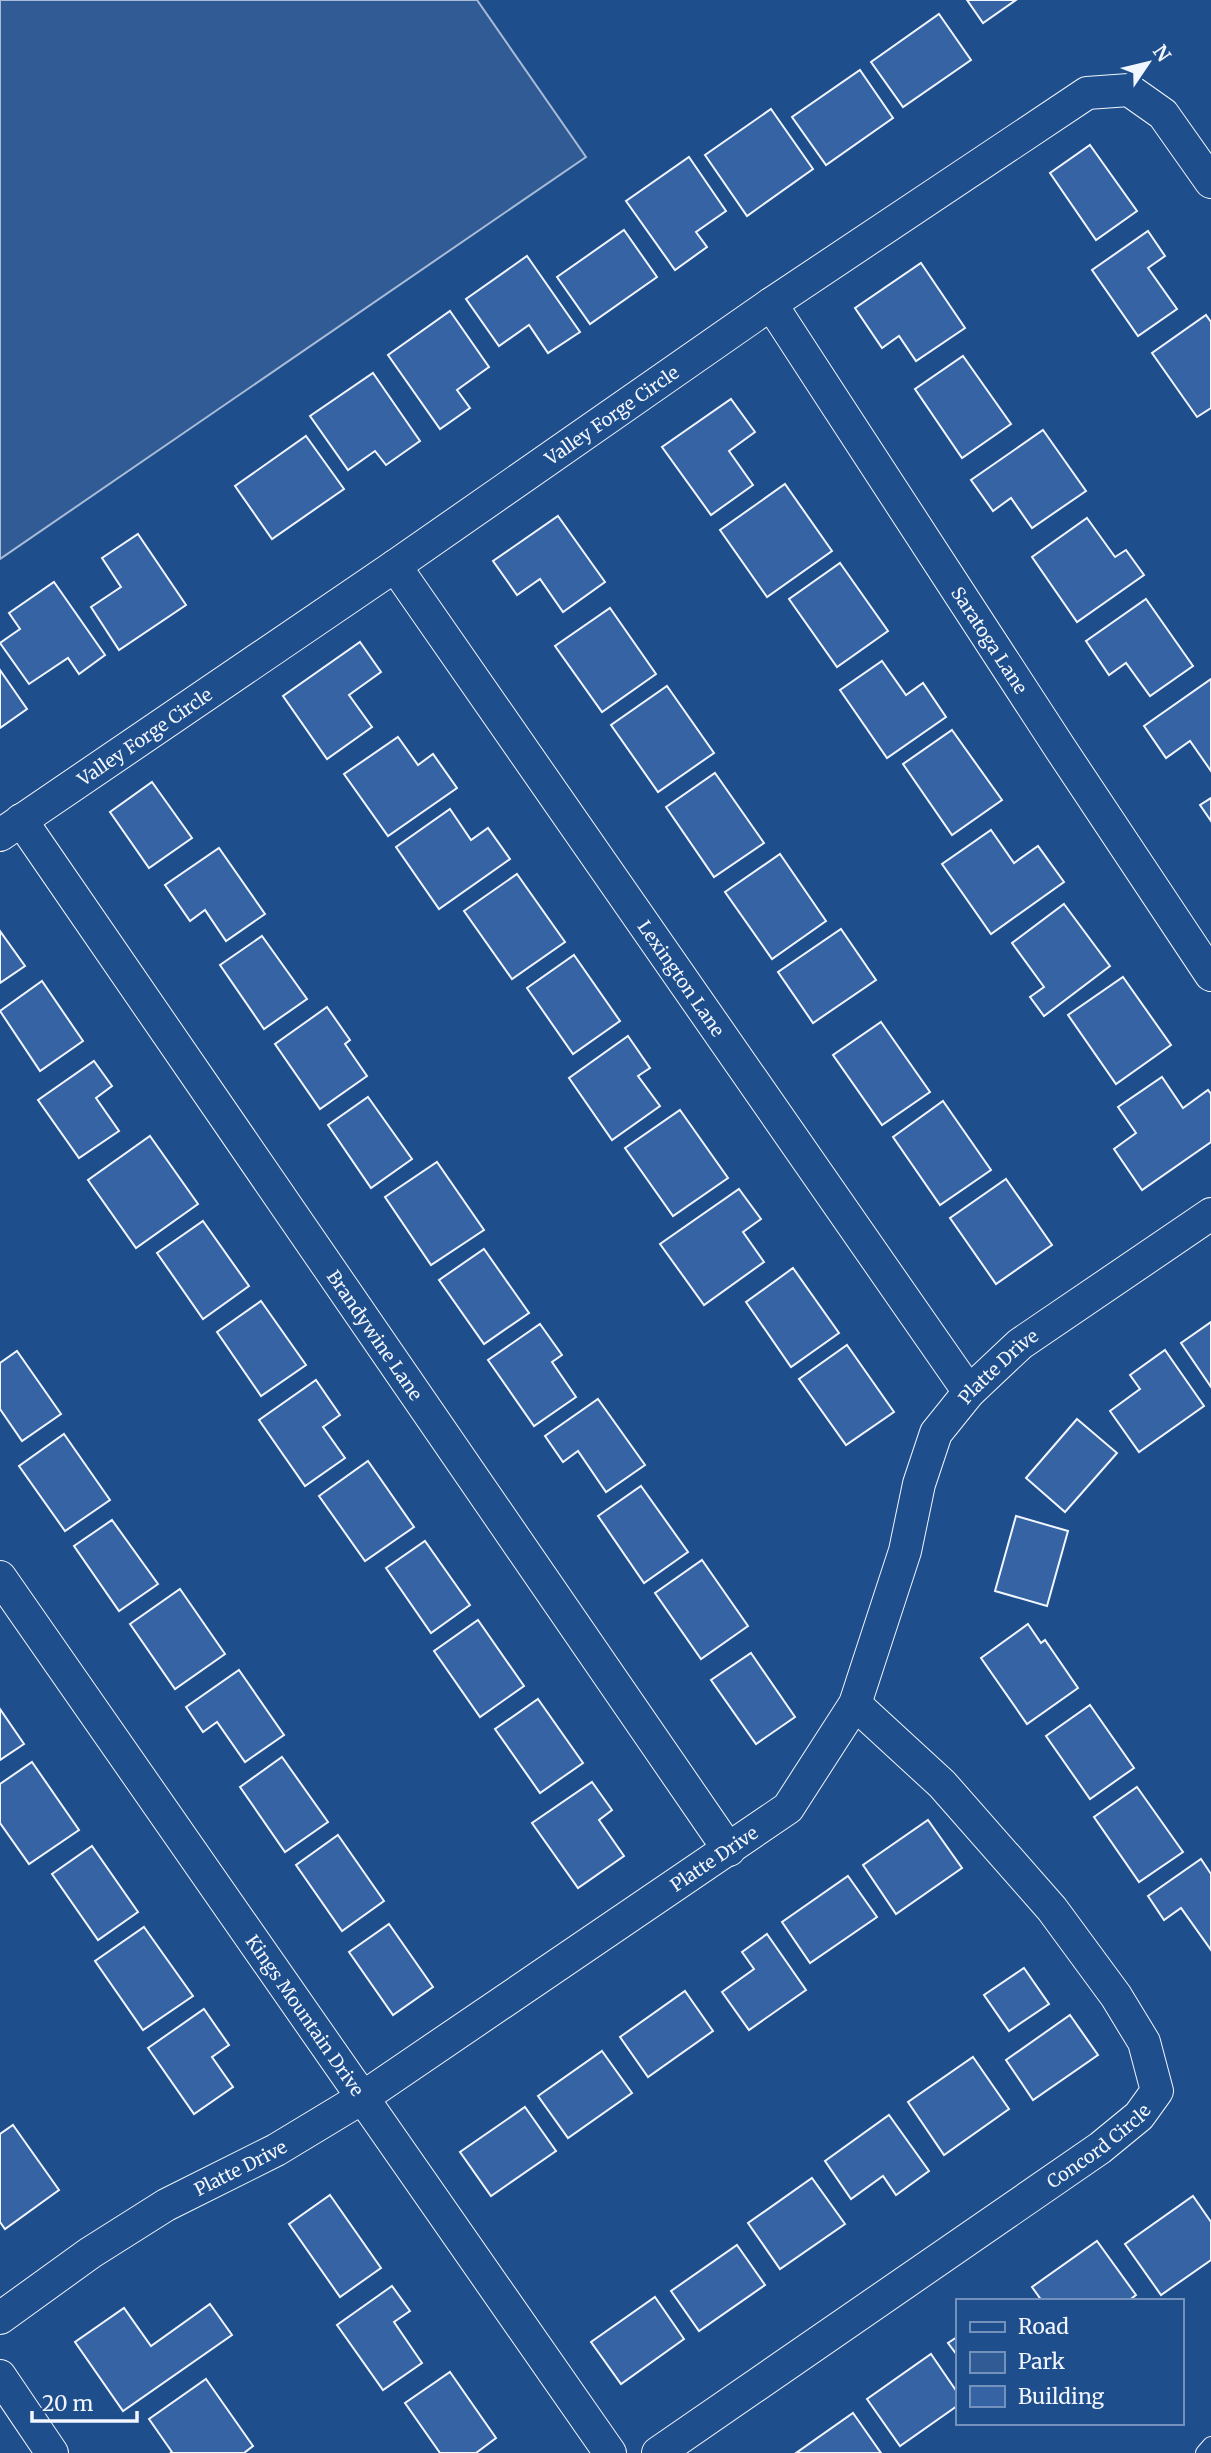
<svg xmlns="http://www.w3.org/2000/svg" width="1211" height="2453" viewBox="0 0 1211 2453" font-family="Merriweather,serif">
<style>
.green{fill:#305b95;stroke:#a8bbd7;stroke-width:2}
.building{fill:#3563a3;stroke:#f2f6ff;stroke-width:2}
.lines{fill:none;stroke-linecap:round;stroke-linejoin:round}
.lane-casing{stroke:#f2f6ff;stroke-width:18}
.street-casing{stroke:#f2f6ff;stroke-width:34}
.lane{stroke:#1f4e8c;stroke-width:16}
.street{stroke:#1f4e8c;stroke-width:32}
.labels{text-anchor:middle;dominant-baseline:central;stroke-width:5;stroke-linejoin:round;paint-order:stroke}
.street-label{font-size:18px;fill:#f2f6ff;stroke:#1f4e8c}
</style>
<rect width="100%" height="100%" fill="#1f4e8c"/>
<!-- green -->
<polygon class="green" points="0,0 477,0 586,157 0,559"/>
<!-- building -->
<g class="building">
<polygon points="967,0 1016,0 983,23"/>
<polygon points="939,14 971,60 903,107 871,62"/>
<polygon points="860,70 893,118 826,165 792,117"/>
<polygon points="771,109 813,169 747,216 705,155"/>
<polygon points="1090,145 1137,211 1096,240 1050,173"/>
<polygon points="689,157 726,211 696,232 707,247 675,270 626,201"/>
<polygon points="624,230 657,277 590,324 557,277"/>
<polygon points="1148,231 1165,256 1148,268 1177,309 1138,336 1092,270"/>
<polygon points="527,256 580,332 548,353 529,325 499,346 466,299"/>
<polygon points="921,263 965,328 916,361 899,336 882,348 855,308"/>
<polygon points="450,311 489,367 457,390 470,408 440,429 388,355"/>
<polygon points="1206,315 1211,322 1211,408 1197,417 1152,353"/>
<polygon points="963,356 1011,424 962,458 915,389"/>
<polygon points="373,373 420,441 386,465 375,451 348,470 310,416"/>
<polygon points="731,399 755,432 729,451 753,485 711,515 662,447"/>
<polygon points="1043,430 1086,491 1032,528 1011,498 993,511 971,480"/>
<polygon points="306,436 344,489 272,539 235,486"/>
<polygon points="785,484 832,551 767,597 720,530"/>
<polygon points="558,516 605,582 563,612 540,579 517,595 493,561"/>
<polygon points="1087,518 1115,557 1126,550 1144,575 1077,622 1032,557"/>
<polygon points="138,534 186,605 119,650 91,607 121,587 102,558"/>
<polygon points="840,563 888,631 837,667 789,599"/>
<polygon points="54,582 105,655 79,674 68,658 29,684 0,643 20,629 9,613"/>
<polygon points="1146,599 1193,666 1150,696 1126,663 1109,675 1086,641"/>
<polygon points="610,608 656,674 602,712 555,646"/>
<polygon points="360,642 381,672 349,695 372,727 327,759 283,696"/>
<polygon points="882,661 906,695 923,683 946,717 887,758 840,690"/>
<polygon points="0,670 27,709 0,728"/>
<polygon points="1211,679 1211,771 1190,741 1166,758 1144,726"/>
<polygon points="667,686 714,753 658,792 611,725"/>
<polygon points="952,730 1002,800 952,835 903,764"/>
<polygon points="398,737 418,765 433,754 457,788 388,836 344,774"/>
<polygon points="715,773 764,843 714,877 666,807"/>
<polygon points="152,782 192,838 149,868 110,812"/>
<polygon points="1211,798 1211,821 1200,805"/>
<polygon points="450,809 471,840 488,828 510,859 439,909 396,847"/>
<polygon points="991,830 1014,863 1038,846 1064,882 991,934 942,864"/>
<polygon points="219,848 265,914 226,941 205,910 190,921 165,885"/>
<polygon points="780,854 826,921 772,959 725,892"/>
<polygon points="517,874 565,942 512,979 464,911"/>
<polygon points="1064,904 1110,966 1044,1016 1030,997 1044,987 1012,943"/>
<polygon points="841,929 876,980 813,1023 778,972"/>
<polygon points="0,931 25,966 0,983"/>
<polygon points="262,936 307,999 264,1029 220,965"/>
<polygon points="574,955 620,1021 573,1054 527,988"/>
<polygon points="1123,977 1171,1045 1116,1084 1068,1015"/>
<polygon points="42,981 83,1041 40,1071 0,1011"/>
<polygon points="327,1007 350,1040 345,1044 367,1076 320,1109 275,1044"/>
<polygon points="881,1022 930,1092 882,1125 833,1055"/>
<polygon points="628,1036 650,1068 638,1076 660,1106 612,1140 569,1078"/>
<polygon points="94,1061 112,1086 96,1098 119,1131 79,1158 38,1100"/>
<polygon points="1162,1077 1183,1108 1208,1090 1211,1094 1211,1142 1142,1190 1114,1149 1136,1133 1118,1107"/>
<polygon points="368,1097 412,1159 371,1188 328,1125"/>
<polygon points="943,1101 991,1170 940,1205 893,1137"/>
<polygon points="680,1110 728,1178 673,1216 625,1148"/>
<polygon points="150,1136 198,1204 136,1248 88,1180"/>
<polygon points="437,1162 484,1230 431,1265 385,1197"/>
<polygon points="1006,1179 1052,1245 996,1284 950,1218"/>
<polygon points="739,1189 761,1219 743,1232 764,1262 704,1305 660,1244"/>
<polygon points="203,1221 249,1286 203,1319 157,1253"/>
<polygon points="484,1249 529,1313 484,1344 439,1280"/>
<polygon points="793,1268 839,1333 791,1367 746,1302"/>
<polygon points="261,1301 306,1365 261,1396 217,1332"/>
<polygon points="1211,1322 1211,1387 1181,1343"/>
<polygon points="540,1324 562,1355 552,1362 576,1397 534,1426 488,1360"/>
<polygon points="847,1345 894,1412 846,1445 799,1379"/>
<polygon points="1165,1350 1204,1406 1139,1452 1110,1411 1140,1389 1130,1375"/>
<polygon points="17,1351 61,1414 22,1441 0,1409 0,1363"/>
<polygon points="316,1380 340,1415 323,1427 345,1458 305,1486 259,1420"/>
<polygon points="598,1399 645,1465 606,1492 578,1451 563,1462 545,1436"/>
<polygon points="1077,1419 1117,1453 1065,1512 1026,1478"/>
<polygon points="64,1434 110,1500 65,1531 19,1466"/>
<polygon points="368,1461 414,1527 365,1561 319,1496"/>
<polygon points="641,1486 688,1552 644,1583 598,1516"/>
<polygon points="1016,1516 1068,1531 1047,1606 995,1591"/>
<polygon points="112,1520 158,1584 119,1611 74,1546"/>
<polygon points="425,1541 470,1605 431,1633 386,1568"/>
<polygon points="702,1560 748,1626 701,1659 655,1593"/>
<polygon points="180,1589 225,1654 175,1689 130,1624"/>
<polygon points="478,1620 524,1686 480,1717 434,1651"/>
<polygon points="1028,1624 1041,1643 1045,1640 1078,1688 1027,1724 981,1658"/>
<polygon points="751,1653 795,1717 756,1744 711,1680"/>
<polygon points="239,1670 284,1735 245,1762 217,1722 203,1732 186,1707"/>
<polygon points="538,1699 583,1763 540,1793 495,1729"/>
<polygon points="1090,1705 1134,1768 1090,1799 1046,1736"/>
<polygon points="0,1709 24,1744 0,1760"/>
<polygon points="282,1757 328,1822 285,1852 240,1787"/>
<polygon points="32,1762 79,1830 29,1864 0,1823 0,1784"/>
<polygon points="592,1782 612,1810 599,1820 624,1856 578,1888 532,1823"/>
<polygon points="1137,1787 1183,1852 1139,1882 1094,1817"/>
<polygon points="928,1820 962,1868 896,1914 863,1865"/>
<polygon points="338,1835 384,1901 342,1931 296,1865"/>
<polygon points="92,1846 138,1912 98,1940 52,1874"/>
<polygon points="1201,1859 1211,1874 1211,1950 1181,1908 1164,1920 1148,1896"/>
<polygon points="848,1876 877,1917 810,1963 782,1922"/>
<polygon points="389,1924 433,1987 393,2015 349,1952"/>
<polygon points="144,1927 193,1996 143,2030 95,1961"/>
<polygon points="767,1934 806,1990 749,2030 722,1992 754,1969 742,1952"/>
<polygon points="1024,1968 1049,2004 1009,2031 984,1995"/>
<polygon points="685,1991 713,2031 648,2077 620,2037"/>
<polygon points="204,2009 229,2045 212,2057 233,2087 194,2114 148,2048"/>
<polygon points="1070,2015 1098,2055 1033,2100 1006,2060"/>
<polygon points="602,2051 632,2093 568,2138 538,2096"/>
<polygon points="973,2057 1009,2109 944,2155 908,2102"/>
<polygon points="525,2107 556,2151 491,2196 460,2152"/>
<polygon points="889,2115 929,2171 896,2195 883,2176 851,2199 825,2161"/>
<polygon points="13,2125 59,2190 5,2229 0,2222 0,2134"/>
<polygon points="812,2178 845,2224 780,2269 748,2223"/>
<polygon points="330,2195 381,2268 340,2297 289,2224"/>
<polygon points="1193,2196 1211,2222 1211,2260 1161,2295 1125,2244"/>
<polygon points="1097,2241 1136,2295 1128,2301 1042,2301 1032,2287"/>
<polygon points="737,2245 765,2285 699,2331 671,2291"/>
<polygon points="392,2286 410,2311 394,2322 422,2363 383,2390 337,2325"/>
<polygon points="655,2297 684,2339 621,2384 591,2342"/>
<polygon points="210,2304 232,2335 123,2411 75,2342 124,2308 151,2346"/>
<polygon points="957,2337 957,2355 948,2343"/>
<polygon points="931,2354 957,2392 957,2406 900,2446 867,2399"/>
<polygon points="450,2372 496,2438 476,2453 440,2453 405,2403"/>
<polygon points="206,2379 253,2446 244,2453 170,2453 172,2452 149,2419"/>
<polygon points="853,2413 881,2453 796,2453"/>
</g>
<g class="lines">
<defs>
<polyline id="lane" points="1204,2453 1211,2445"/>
<g id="street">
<path id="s1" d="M771 304 1060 748 1211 975"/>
<path id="s2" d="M395 566 969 1392"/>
<path id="s3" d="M21 820 729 1850"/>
<path id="s4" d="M0 835 395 566 771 304 1087 93 1129 90 1163 114 1211 182"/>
<path id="s5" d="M0 1577 610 2453"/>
<path id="s6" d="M0 2318 90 2253 166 2205 276 2150 362 2098 788 1808 855 1704 905 1551 919 1484 936 1433 969 1392 1020 1344 1211 1214"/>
<polyline points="0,2376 52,2453"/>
<path id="s7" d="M658 2453 1100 2148 1139 2116 1157 2091 1144 2042 1116 1996 1052 1909 942 1784 855 1704"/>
</g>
</defs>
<!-- lane casing -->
<use href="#lane" class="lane-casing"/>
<!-- street casing -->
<use href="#street" class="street-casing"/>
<!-- lane -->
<use href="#lane" class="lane"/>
<!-- street -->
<use href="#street" class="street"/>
</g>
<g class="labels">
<!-- street labels -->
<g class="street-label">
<text stroke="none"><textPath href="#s4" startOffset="742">Valley Forge Circle</textPath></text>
<text stroke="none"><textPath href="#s1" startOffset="401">Saratoga Lane</textPath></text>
<text stroke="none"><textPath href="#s4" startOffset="175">Valley Forge Circle</textPath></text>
<text stroke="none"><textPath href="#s2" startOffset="502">Lexington Lane</textPath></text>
<text stroke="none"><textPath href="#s3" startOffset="625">Brandywine Lane</textPath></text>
<text stroke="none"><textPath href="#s6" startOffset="1438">Platte Drive</textPath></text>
<text stroke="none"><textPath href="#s6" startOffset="850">Platte Drive</textPath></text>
<text stroke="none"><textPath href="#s5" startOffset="534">Kings Mountain Drive</textPath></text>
<text stroke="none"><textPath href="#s7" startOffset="537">Concord Circle</textPath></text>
<text stroke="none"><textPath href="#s6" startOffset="284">Platte Drive</textPath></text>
</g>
</g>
<!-- legend -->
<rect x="956" y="2299" width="228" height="126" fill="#1f4e8c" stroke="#7391ba" stroke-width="2"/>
<rect x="970" y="2322" width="35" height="10" fill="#1f4e8c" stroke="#7391ba" stroke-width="2"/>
<text x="1018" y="2334" font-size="21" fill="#f2f6ff">Road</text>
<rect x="970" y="2352" width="35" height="21" fill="#305b95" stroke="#7391ba" stroke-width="2"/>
<text x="1018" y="2369" font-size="21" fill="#f2f6ff">Park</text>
<rect x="970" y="2386" width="35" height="21" fill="#3563a3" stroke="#7391ba" stroke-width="2"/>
<text x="1018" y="2404" font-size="21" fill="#f2f6ff">Building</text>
<!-- north arrow -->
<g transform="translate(1148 63) rotate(55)" stroke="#1f4e8c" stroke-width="5" paint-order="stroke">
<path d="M0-5L12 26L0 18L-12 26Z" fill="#f2f6ff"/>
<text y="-10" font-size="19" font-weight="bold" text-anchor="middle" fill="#f2f6ff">N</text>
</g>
<!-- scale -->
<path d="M32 2411v10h105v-10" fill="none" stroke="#f2f6ff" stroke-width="3.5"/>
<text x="42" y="2411" font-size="21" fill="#f2f6ff" stroke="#1f4e8c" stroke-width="5" paint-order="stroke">20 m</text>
</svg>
